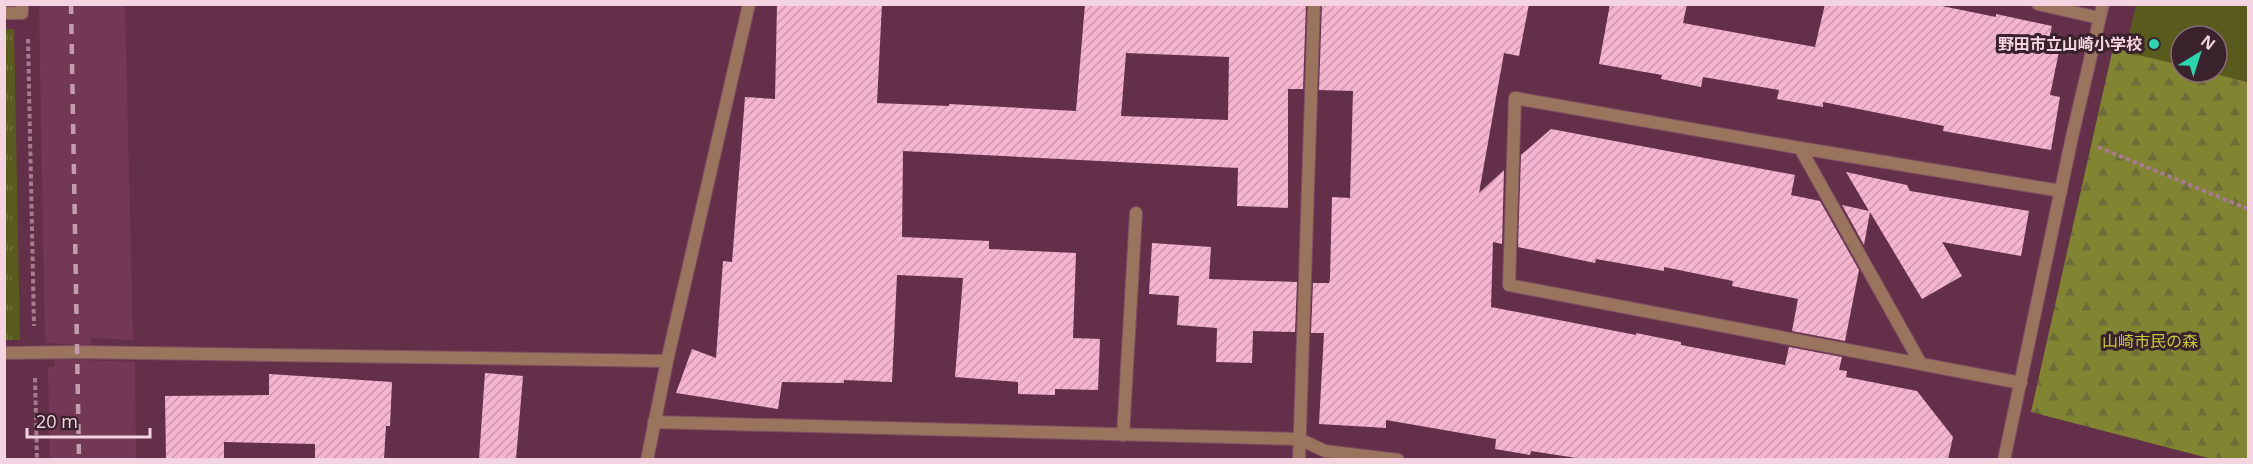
<svg xmlns="http://www.w3.org/2000/svg" width="2253" height="464" viewBox="0 0 2253 464" font-family="'Open Sans','Noto Sans JP',sans-serif">
<style>
.built{fill:#723855}
.grass{fill:url(#grass-tufts)}
.forest{fill:url(#forest-firs)}
.garden{fill:#585b1c}
.building{fill:url(#building-hatch);fill-rule:evenodd}
.lines{fill:none;stroke-linecap:round;stroke-linejoin:round}
.minor-casing{stroke:#7e4e64;stroke-width:14}
.path{stroke:#a67b8e;stroke-width:4;stroke-dasharray:4.5 3;stroke-linecap:butt}
.minor{stroke:#9b745d;stroke-width:12}
.rail{stroke:#c39cad;stroke-width:4.5;stroke-dasharray:10 10;stroke-linecap:butt}
.poi-dot{fill:#29d5ac;stroke:#3a222c;stroke-width:2}
.labels{text-anchor:middle;dominant-baseline:central;stroke-width:6;stroke-linejoin:round;paint-order:stroke}
.poi-label{font-size:16px;font-weight:bold;fill:#f5d4e1;stroke:#3a222c;text-anchor:end}
.park-label{font-size:16px;fill:#c5cb36;stroke:#3a222c}
</style>
<defs>
<pattern id="grass-tufts" width="24" height="20" patternUnits="userSpaceOnUse" patternTransform="scale(1.5)"><rect width="24" height="20" fill="#585b1c"/><path d="M3 7l-1-3M5 7V3M7 7l1-3M15 17l-1-3M17 17v-4M19 17l1-3" fill="none" stroke="#71723d"/></pattern>
<pattern id="forest-firs" width="22" height="20" patternUnits="userSpaceOnUse" patternTransform="scale(1.5)"><rect width="22" height="20" fill="#818532"/><path d="M5 1l3.5 6h-7zM16 11l3.5 6h-7z" fill="#6e6d38"/></pattern>
<pattern id="building-hatch" width="6" height="6" patternUnits="userSpaceOnUse" patternTransform="scale(1.5)"><rect width="6" height="6" fill="#f5b5d0"/><path d="M-1 1l2-2M0 6l6-6M5 7l2-2" fill="none" stroke="#ca98ad"/></pattern>
</defs>
<rect width="100%" height="100%" fill="#643049"/>
<!-- built -->
<g class="built">
<polygon points="39,5 125,5 133,340 91,338 90,346 45,343"/>
<polygon points="55,359 135,362 136,459 50,459 48,367 54,367"/>
</g>
<!-- grass -->
<polygon class="grass" points="5,29 14,29 20,340 5,340"/>
<!-- forest -->
<polygon class="forest" points="2113,48 2181,65 2181,72 2208,72 2248,82 2248,459 2212,459 2031,412"/>
<!-- garden -->
<polygon class="garden" points="2136,5 2248,5 2248,82 2208,72 2217,72 2217,36 2181,36 2181,65 2125,52"/>
<!-- building -->
<g class="building">
<path d="M777 4H882L877 103 949 106V104L1076 111 1085 4H1306L1303 89H1288V208L1237 206 1238 168 903 151 902 237 989 241V249L1076 253 1073 338 1100 339 1098 390 1055 389V395L1018 394V382L955 377 963 278 897 275 892 382 844 380V383L782 382 778 409 676 393 692 349 716 358 723 261 732 262 745 97 775 99ZM1126 53 1229 57 1228 120 1121 116Z"/>
<polygon points="1322,4 1529,4 1519,56 1504,53 1479,193 1504,170 1502,244 1493,242 1491,307 1636,335 1636,333 1681,342 1681,345 1785,365 1789,347 1842,357 1839,370 1847,371 1846,377 1917,391 1953,437 1948,459 1583,459 1531,451 1530,455 1495,449 1496,439 1386,420 1386,428 1319,424 1324,333 1311,333 1313,283 1329,283 1330,278 1332,197 1350,198 1353,91 1319,90"/>
<polygon points="1610,4 1687,4 1683,23 1815,47 1825,4 1932,4 1996,17 1996,14 2052,26 2049,39 2061,42 2050,95 2060,97 2051,150 1943,131 1944,126 1823,102 1823,107 1777,99 1779,90 1703,77 1701,87 1661,79 1662,75 1599,64"/>
<polygon points="1551,129 1795,175 1791,195 1820,201 1859,270 1845,341 1792,331 1798,299 1732,286 1733,281 1664,267 1664,271 1596,259 1595,263 1518,247 1521,155"/>
<polygon points="1846,172 1907,185 1910,191 2029,211 2021,256 1942,242 1962,276 1922,299 1870,212 1864,245 1842,205 1869,211"/>
<polygon points="1152,243 1211,247 1209,279 1297,282 1295,332 1253,331 1252,363 1216,362 1217,328 1177,325 1179,296 1149,294"/>
<polygon points="485,373 523,376 516,459 479,459"/>
<polygon points="269,374 392,382 390,426 386,426 384,459 315,459 315,444 224,442 224,459 166,459 165,396 269,395"/>
</g>
<g class="lines">
<defs>
<g id="minor">
<polyline points="2038,4 2099,18"/>
<polyline points="4,13 22,13 22,4"/>
<polyline points="1800,148 2061,191"/>
<polyline points="4,353 77,352 667,361"/>
<polyline points="1921,364 1509,285 1515,98 1800,148 1921,364 2021,383"/>
<polyline points="654,422 1299,439 1325,451 1398,460"/>
<polyline points="1123,435 1136,213"/>
<polyline points="647,460 667,361 749,4"/>
<polyline points="1299,460 1314,4"/>
<polyline points="2004,460 2072,137 2103,4"/>
</g>
</defs>
<!-- minor casing -->
<use href="#minor" class="minor-casing"/>
<!-- path -->
<g class="path">
<polyline points="28,39 34,326"/>
<polyline points="2098,147 2248,209"/>
<polyline points="35,378 37,460"/>
</g>
<!-- minor -->
<use href="#minor" class="minor"/>
<!-- rail -->
<polyline class="rail" points="71,4 79,460"/>
</g>
<!-- markers -->
<circle class="poi-dot" cx="2154" cy="44" r="6"/>
<g class="labels">
<!-- poi labels -->
<g class="poi-label">
<text x="2142" y="44">野田市立山崎小学校</text>
</g>
<!-- park labels -->
<g class="park-label">
<text x="2150" y="341">山崎市民の森</text>
</g>
</g>
<!-- border -->
<rect width="2253" height="464" fill="none" stroke="#f5d4e1" stroke-width="12"/>
<!-- north arrow -->
<g transform="translate(2199 54) rotate(38)"><circle r="28" fill="#3a222c" stroke="#856974" stroke-width="1.5"/>
<path d="M0-4.5L10 22L0 15L-10 22Z" fill="#29d5ac"/>
<text y="-9" font-size="16" font-weight="bold" text-anchor="middle" fill="#f5d4e1">N</text>
</g>
<!-- scale -->
<path d="M27 428v9h123v-9" fill="none" stroke="#f5d4e1" stroke-width="3"/>
<text x="36" y="428" font-size="18" fill="#f5d4e1" stroke="#3a222c" stroke-width="4.5" paint-order="stroke">20 m</text>
</svg>
